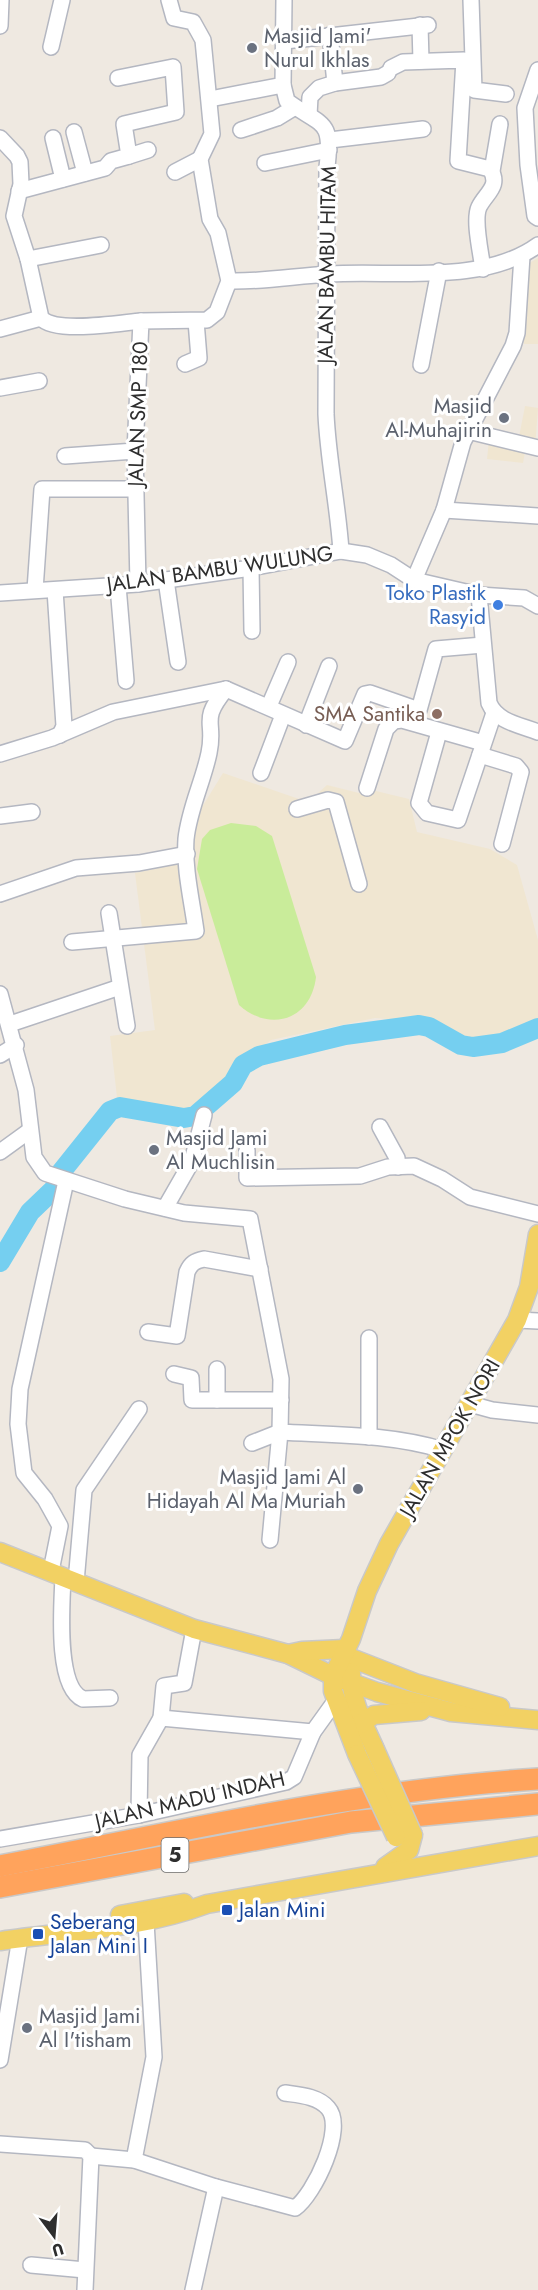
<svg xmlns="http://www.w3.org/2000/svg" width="538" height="2290" viewBox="0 0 538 2290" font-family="Jost,sans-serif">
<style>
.education{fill:#f0e6d1}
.pitch{fill:#c9ec9a}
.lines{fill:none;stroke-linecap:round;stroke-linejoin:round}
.river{stroke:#75cff0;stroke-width:20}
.minor-casing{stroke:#b4b7c1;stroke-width:18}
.major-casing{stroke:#c9c9c9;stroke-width:21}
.highway-casing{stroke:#c9c9c9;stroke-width:24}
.minor{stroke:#fff;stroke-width:15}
.major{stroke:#f2d163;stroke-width:18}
.highway{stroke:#ffa35c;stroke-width:21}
.major-bridge-casing{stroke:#c9c9c9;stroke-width:21;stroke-linecap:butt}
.major-bridge{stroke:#f2d163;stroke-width:18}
.worship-dot{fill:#6b7280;stroke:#fff;stroke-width:2}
.shop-dot{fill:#3f7fe0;stroke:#fff;stroke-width:2}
.education-dot{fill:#8d6e63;stroke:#fff;stroke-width:2}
.transit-dot{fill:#1a4fb4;stroke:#fff;stroke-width:2}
.labels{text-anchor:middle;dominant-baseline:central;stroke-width:6;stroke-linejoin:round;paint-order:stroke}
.shield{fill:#fff;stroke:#6d6d6d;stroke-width:1.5}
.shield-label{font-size:20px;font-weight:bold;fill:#2e2e2e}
.worship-label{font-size:21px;fill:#5b616d;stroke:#fff;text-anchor:start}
.street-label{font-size:21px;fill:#2e2e2e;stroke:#fff}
.shop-label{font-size:21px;fill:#366cbe;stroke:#fff;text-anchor:end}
.education-label{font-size:21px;fill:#785e54;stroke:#fff;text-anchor:end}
.transit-label{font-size:21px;fill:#164399;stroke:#fff;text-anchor:start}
</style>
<rect width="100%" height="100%" fill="#efe9e1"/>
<!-- education -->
<g class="education">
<polygon points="538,258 538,344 524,344 523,278 526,265"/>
<polygon points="525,406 538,408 535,448 526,447 523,463 487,459 489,440 518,442"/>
<polygon points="223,773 299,799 315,796 327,785 359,793 376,791 409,799 417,832 490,849 517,865 538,940 538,1024 506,1037 468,1042 425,1022 375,1018 271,1040 237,1066 216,1094 198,1109 118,1106 110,1036 155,1030 135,873 192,861 193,828 199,812"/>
</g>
<!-- pitch -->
<path class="pitch" d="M231 823 256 826 272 836 316 977C311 1020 270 1033 239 1005L197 869 202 839 210 830Z"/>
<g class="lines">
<!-- river -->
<g class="river">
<polyline points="58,1176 110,1111 120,1107 184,1118 195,1116 233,1083 243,1065 259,1056 345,1035 419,1025 429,1027 461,1045 473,1047 502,1043 538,1028"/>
<polyline points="0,1262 30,1212 54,1189 57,1181"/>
</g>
<defs>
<g id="minor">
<path d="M284 0 283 85 287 101C322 127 333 118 327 167L326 414C328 460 338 505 341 551"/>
<polyline points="471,0 474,90 506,94"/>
<polyline points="420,25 421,61"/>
<polyline points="0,26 1,0"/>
<polyline points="330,35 335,83"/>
<polyline points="285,41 428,25"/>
<polyline points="51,47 62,0"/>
<path d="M391 68 403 62 464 60 458 161 490 169C501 186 486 193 479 207 473 220 481 253 483 269"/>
<polyline points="538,70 525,108 528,165 535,216 538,218"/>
<polyline points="210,99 283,85"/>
<polyline points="309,115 310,97 319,88 335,83 381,77 388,73"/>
<polyline points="241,130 277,118 295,107"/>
<polyline points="74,132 85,173"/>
<path d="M0 138 17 156 20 162 21 184 14 216 28 259 41 318C56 334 119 323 141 321"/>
<polyline points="53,138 63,179"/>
<polyline points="330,140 423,129"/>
<polyline points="129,156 148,150"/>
<polyline points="265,163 329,150"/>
<polyline points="492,171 500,124"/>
<polyline points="175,172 200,159"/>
<polyline points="19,191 105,168 111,161 129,156 124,124 176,112 173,67 118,78"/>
<polyline points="28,259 101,245"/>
<path d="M229 281C262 282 295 276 329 274 394 270 483 285 538 245"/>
<polyline points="0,329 41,318"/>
<polyline points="185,364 199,358 196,321"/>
<polyline points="421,365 439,271"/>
<polyline points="0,388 39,381"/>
<polyline points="468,431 538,448"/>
<polyline points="65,456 135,451"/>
<polyline points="444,510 538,516"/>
<polyline points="251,568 252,631"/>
<polyline points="166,580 178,662"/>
<polyline points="414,580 444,510 463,442 513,346 517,333 522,256"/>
<polyline points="138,584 135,451 141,321 207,320 217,312 229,281 218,233 210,219 200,159 212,134 203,40 193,22 174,18 169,0"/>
<polyline points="118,586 126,681"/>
<polyline points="35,590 42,489 136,489"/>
<polyline points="55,590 64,726 60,735"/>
<path d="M0 593 138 584 251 568 341 551 367 555 391 565 414 580 479 595 489 703C497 722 520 725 538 732"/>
<polyline points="479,595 524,598 538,606"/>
<polyline points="269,706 288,662"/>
<polyline points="306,725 329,666"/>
<polyline points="439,732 419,803 427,813 458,820 494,713"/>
<polyline points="0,754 52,738 113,712 226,689 345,741 365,694 370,693 419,710 436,649 483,645"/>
<polyline points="480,755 516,766 521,772 502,844"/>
<polyline points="261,773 283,715"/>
<polyline points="367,788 386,729 394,721 402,720 483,743"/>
<polyline points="297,809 328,800 336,802 359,884"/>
<polyline points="0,816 32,812"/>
<polyline points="0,894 76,868 139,863 187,854"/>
<polyline points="109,913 127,1026"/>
<path d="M72 942 196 931C192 901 184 869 186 839 189 809 203 782 209 753 216 720 199 722 226 689"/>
<path d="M0 994 26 1090 34 1157 45 1173 125 1199 184 1213 250 1219 281 1379 280 1432C334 1435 391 1434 443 1450"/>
<polyline points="10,1024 120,987"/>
<polyline points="0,1055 16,1045"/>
<polyline points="380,1127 397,1158 398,1167"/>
<polyline points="247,1150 247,1178 360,1176 388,1167 414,1166 442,1179 470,1197 538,1214"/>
<polyline points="0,1152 29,1131"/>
<polyline points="165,1208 192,1161 204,1115"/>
<polyline points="517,1320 538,1321"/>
<path d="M148 1332 177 1336 187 1272C191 1263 195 1261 204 1259L260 1269"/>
<polyline points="174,1374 191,1378 192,1400 281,1400"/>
<polyline points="217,1400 217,1369"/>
<polyline points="470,1404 492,1410 538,1415"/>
<polyline points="369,1437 369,1338"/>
<polyline points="252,1443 280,1432 270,1540"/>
<polyline points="51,1571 60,1526 45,1499 24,1473 18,1424 20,1389 66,1181"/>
<path d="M63 1577C62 1604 55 1687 83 1699L110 1698"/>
<polyline points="76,1582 84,1490 139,1409"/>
<polyline points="161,1718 313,1732"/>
<polyline points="139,1815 140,1755 161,1718 164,1686 184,1683 194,1629"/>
<polyline points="0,1839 139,1815 286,1782 294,1777 313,1732 336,1700"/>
<polyline points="0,2060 20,1938"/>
<polyline points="0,2144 85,2150 91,2156 85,2290"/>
<path d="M91 2156 134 2160 216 2187 295 2208C314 2195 346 2128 328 2108 318 2096 299 2095 285 2093"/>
<polyline points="134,2160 154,2057 146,1922"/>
<polyline points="31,2265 85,2270"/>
<polyline points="193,2290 216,2187"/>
</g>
<g id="major">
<polyline points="0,1552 194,1629 288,1654 333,1676 377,1692 451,1712 538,1720"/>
<polyline points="288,1654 302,1651 344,1649"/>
<polyline points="351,1658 415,1683 500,1707"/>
<path d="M351 1672C350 1698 364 1725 374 1747"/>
<polyline points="354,1728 374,1715 421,1711"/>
<polyline points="357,1754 333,1691 333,1676 351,1639 367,1591 389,1544 517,1320 529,1287 538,1234"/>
<polyline points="385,1867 409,1850 413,1835"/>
<polyline points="120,1915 184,1903"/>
<path d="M0 1941C69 1931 140 1929 207 1904L538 1846"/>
</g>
<g id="highway">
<path d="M0 1866C178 1832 357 1790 538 1779"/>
<polyline points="0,1887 351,1822 538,1804"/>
</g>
</defs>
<!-- minor casing -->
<use href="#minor" class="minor-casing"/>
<!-- major casing -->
<use href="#major" class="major-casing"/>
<!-- highway casing -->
<use href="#highway" class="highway-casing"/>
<!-- minor -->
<use href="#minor" class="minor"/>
<!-- major -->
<use href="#major" class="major"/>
<!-- highway -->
<use href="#highway" class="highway"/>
<defs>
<g id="major-bridge">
<polyline points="374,1747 413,1835"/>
<polyline points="357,1754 396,1837"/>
</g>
</defs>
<!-- major-bridge casing -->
<use href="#major-bridge" class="major-bridge-casing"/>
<!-- major-bridge -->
<use href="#major-bridge" class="major-bridge"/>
</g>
<!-- markers -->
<g class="worship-dot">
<circle cx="252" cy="48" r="6"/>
<circle cx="504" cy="418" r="6"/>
<circle cx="154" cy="1150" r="6"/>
<circle cx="358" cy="1489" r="6"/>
<circle cx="27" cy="2028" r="6"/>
</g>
<circle class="shop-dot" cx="498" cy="605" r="6"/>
<circle class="education-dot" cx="437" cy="714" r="6"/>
<g class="transit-dot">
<rect x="221" y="1904" width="12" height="12" rx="3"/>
<rect x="32" y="1928" width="12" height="12" rx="3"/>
</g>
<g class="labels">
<!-- shield labels -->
<rect class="shield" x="161.5" y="1838" width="27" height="34" rx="4.5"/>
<g class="shield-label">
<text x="175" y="1855">5</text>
</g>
<!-- worship labels -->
<g class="worship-label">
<text x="264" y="36">Masjid Jami'<tspan x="264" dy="24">Nurul Ikhlas</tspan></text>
<text x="492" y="406" text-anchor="end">Masjid<tspan x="492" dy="24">Al-Muhajirin</tspan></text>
<text x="166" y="1138">Masjid Jami<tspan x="166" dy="24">Al Muchlisin</tspan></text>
<text x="346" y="1477" text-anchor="end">Masjid Jami Al<tspan x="346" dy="24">Hidayah Al Ma Muriah</tspan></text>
<text x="39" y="2016">Masjid Jami<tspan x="39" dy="24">Al I'tisham</tspan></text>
</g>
<!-- street labels -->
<g class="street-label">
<text transform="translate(327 265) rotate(-89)">JALAN BAMBU HITAM</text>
<text transform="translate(138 414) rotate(-88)">JALAN SMP 180</text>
<text transform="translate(220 569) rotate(-8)">JALAN BAMBU WULUNG</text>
<text transform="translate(450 1438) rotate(-60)">JALAN MPOK NORI</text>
<text transform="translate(190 1800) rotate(-13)">JALAN MADU INDAH</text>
</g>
<!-- shop labels -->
<g class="shop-label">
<text x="486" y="593">Toko Plastik<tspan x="486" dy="24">Rasyid</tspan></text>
</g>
<!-- education labels -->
<g class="education-label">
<text x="425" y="714">SMA Santika</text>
</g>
<!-- transit labels -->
<g class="transit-label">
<text x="239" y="1910">Jalan Mini</text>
<text x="50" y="1922">Seberang<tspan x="50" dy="24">Jalan Mini I</tspan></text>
</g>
</g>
<!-- north arrow -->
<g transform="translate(54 2236) rotate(164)" stroke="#ffffff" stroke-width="4.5" paint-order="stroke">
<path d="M0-4.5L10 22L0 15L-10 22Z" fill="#2e2e2e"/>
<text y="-9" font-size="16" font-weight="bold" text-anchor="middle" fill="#2e2e2e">U</text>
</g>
</svg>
